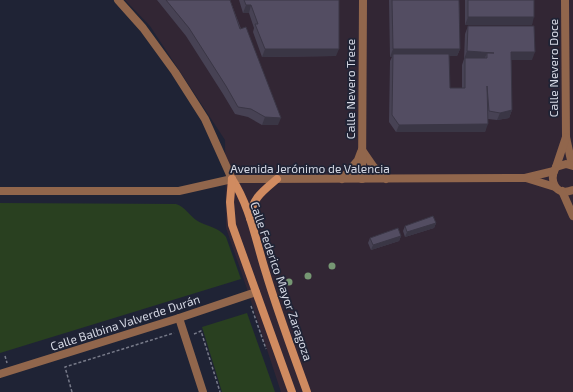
<svg xmlns="http://www.w3.org/2000/svg" width="573" height="392" viewBox="0 0 573 392" font-family="'Exo 2',sans-serif">
<style>
.industrial{fill:#322634}
.green{fill:#294020}
.lines{fill:none;stroke-linecap:round;stroke-linejoin:round}
.path{stroke:#777a89;stroke-width:1.5;stroke-dasharray:3 2;stroke-linecap:butt}
.street{stroke:#91664c;stroke-width:8}
.secondary{stroke:#d08b60;stroke-width:8}
.tree{fill:#769773}
.wall{fill:#474254}
.shaded-wall{fill:#3a3645}
.building{fill:#534d62;stroke:#3a3645}
.labels{text-anchor:middle;dominant-baseline:central;stroke-width:3.5;stroke-linejoin:round;paint-order:stroke}
.street-label{font-size:12px;fill:#d5d8e4;stroke:#1f2335}
</style>
<rect width="100%" height="100%" fill="#1f2335"/>
<!-- industrial -->
<polygon class="industrial" points="125,0 573,0 573,392 281,392 244,280 226,228 225,140 150,26"/>
<!-- green -->
<g class="green">
<path d="M0 203 176 204C185 207 189 215 196 220 206 227 218 226 226 237L241 279 0 353Z"/>
<polygon points="247,313 275,392 222,392 202,327"/>
</g>
<g class="lines">
<!-- path -->
<g class="path">
<polyline points="251,306 266,349"/>
<polyline points="194,334 201,331 220,392"/>
<polyline points="5,356 7,363"/>
<polyline points="72,392 65,367 174,333"/>
</g>
<!-- street -->
<g class="street">
<polyline points="118,0 143,28 175,72 205,119 232,179"/>
<polyline points="565,0 566,137 572,165"/>
<polyline points="362,150 373,166 386,179"/>
<path d="M573 166 566 164 556 167C548 181 556 197 573 190"/>
<polyline points="556,167 566,137"/>
<polyline points="526,178 555,187"/>
<polyline points="342,179 358,160 361,152"/>
<polyline points="362,179 363,0"/>
<polyline points="0,191 179,191 232,179 525,178 554,171"/>
<polyline points="562,191 573,216"/>
<polyline points="179,318 203,392"/>
<polyline points="0,374 179,318 256,292"/>
</g>
<!-- secondary -->
<g class="secondary">
<path d="M232 179C250 206 256 242 266 273 278 313 293 353 307 392"/>
<polyline points="232,179 230,202 232,225 292,392"/>
<path d="M250 218C252 198 263 191 277 179"/>
</g>
</g>
<!-- trees -->
<g class="tree">
<circle cx="332" cy="266" r="3.5"/>
<circle cx="308" cy="276" r="3.5"/>
<circle cx="289" cy="282" r="3.5"/>
</g>
<!-- wall -->
<g class="wall">
<polygon points="157,0 230,0 278,125 262,125 248,117 235,114 223,94 186,36"/>
<polygon points="239,0 339,0 336,56 262,57 253,32 254,28 249,13 243,13"/>
<polygon points="389,0 459,0 460,49 457,56 449,56 450,88 462,88 462,65 464,59 465,34 468,26 532,60 511,60 512,110 509,118 497,120 488,119 485,132 396,132 389,122 390,61 392,57 390,57"/>
<polygon points="465,0 534,0 532,25 465,25"/>
<polygon points="436,223 434,228 405,237 403,231 405,226"/>
<polygon points="401,236 399,241 371,250 368,243 370,238"/>
</g>
<!-- shaded-wall -->
<g class="shaded-wall">
<polygon points="246,5 251,5 249,13 243,13"/>
<polygon points="468,17 534,17 532,25 465,25"/>
<polygon points="265,49 339,49 336,56 262,57"/>
<polygon points="393,49 460,49 457,56 393,57 393,54 392,57 390,57"/>
<polygon points="467,51 494,53 487,58 487,53 484,60 465,58 464,59"/>
<polygon points="511,52 535,52 532,60 509,60"/>
<polygon points="512,110 509,118 497,120 500,113"/>
<polygon points="265,117 281,118 278,125 262,125"/>
<polygon points="488,124 485,132 396,132 399,125"/>
<polygon points="436,223 434,228 405,237 407,232"/>
<polygon points="401,236 399,241 371,250 373,245"/>
</g>
<!-- building -->
<g class="building">
<polygon points="166,0 230,0 240,29 246,27 281,118 265,117 251,109 238,107 226,86 189,28"/>
<polygon points="244,0 339,0 339,49 265,49 255,24 258,24 251,5 246,5"/>
<polygon points="392,0 459,0 460,49 393,49"/>
<rect x="468" y="0" width="66" height="17"/>
<polygon points="468,26 534,26 535,52 511,52 512,110 500,113 489,111 487,86 488,124 399,125 392,115 393,54 449,54 450,88 465,88 465,58 487,58 487,53 494,53 467,51"/>
<polygon points="433,216 436,223 407,232 405,226"/>
<polygon points="398,228 401,236 373,245 370,238"/>
</g>
<g class="labels">
<!-- street labels -->
<g class="street-label">
<text transform="translate(553 68) rotate(-90)">Calle Nevero Doce</text>
<text transform="translate(350 89) rotate(-90)">Calle Nevero Trece</text>
<text x="310" y="168">Avenida Jerónimo de Valencia</text>
<text transform="translate(282 281) rotate(71)">Calle Federico Mayor Zaragoza</text>
<text transform="translate(125 322) rotate(-18)">Calle Balbina Valverde Durán</text>
</g>
</g>
</svg>
